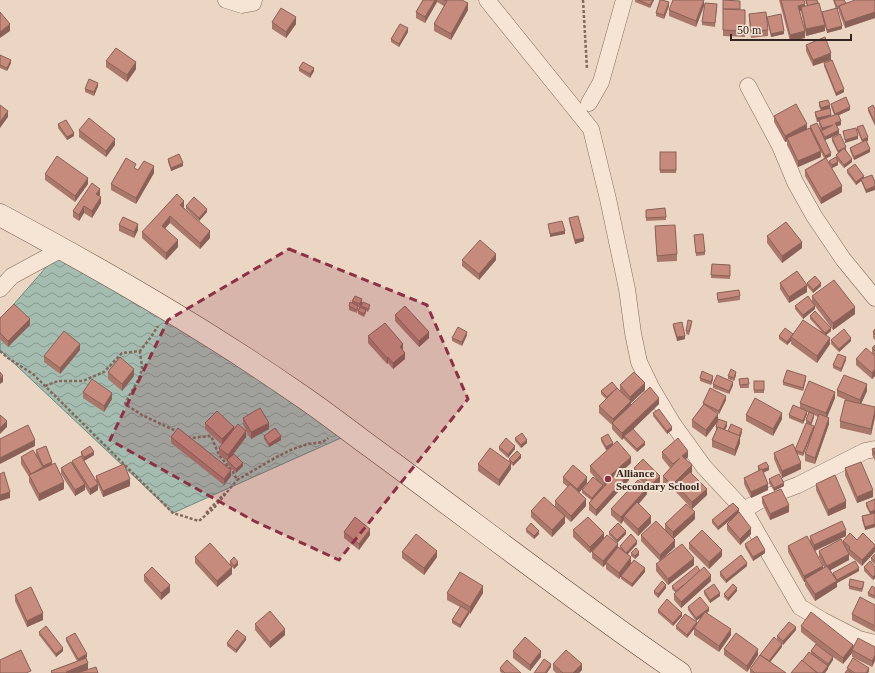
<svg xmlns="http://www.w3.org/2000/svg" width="875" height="673" viewBox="0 0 875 673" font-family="'Times New Roman',serif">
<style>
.water{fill:url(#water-waves);stroke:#6d8b7d}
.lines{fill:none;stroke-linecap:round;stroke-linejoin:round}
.street-casing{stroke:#83685b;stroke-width:17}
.secondary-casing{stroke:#654a3e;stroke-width:23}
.path{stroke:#83685b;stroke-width:2.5;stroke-dasharray:3 2;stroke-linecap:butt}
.street{stroke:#f6e5d5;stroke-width:16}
.secondary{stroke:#f6e5d5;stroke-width:22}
.wall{fill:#aa786b}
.shaded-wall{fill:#8b6157}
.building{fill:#c68b7c;stroke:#8b6157}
.marked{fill:#8d3044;fill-opacity:0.2;stroke:#8d3044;stroke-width:3;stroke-dasharray:8 5;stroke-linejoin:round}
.poi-dot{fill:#8d3044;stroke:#f2e2d2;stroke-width:1.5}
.labels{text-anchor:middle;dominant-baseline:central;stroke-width:4;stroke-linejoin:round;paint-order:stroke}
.poi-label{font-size:11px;font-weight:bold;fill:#34241e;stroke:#f2e2d2;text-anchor:start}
</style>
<defs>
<pattern id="water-waves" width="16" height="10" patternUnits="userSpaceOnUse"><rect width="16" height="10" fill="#a5bdb1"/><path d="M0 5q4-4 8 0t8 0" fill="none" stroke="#87998f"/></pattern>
</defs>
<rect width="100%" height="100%" fill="#ead6c3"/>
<!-- water -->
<polygon class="water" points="62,249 352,433 173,513 0,350 0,320"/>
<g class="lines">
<defs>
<g id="street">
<polyline points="226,0 242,5 253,3 254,0"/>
<polyline points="487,0 591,129 608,199 627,289 633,333 639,362 651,387 673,424 704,467 744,510 800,607 822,620 859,639 875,643"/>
<polyline points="748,86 780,146 795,182 814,216 843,259 875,298"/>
<polyline points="589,103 601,82 624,0"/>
<polyline points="0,289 12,276 62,249"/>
<polyline points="744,510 766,497 798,485 865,451 875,449"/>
</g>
<path id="secondary" d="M0 215C102 270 202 327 297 393 321 409 344 427 367 444 471 520 573 600 680 673"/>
</defs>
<!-- street casing -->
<use href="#street" class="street-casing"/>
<!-- secondary casing -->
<use href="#secondary" class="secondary-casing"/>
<!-- path -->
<g class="path">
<polyline points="583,0 587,69"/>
<polyline points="0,351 8,358 33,374 173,513 199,521 213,509 237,480"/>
<path d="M140 351C140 356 142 363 142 368 140 381 130 392 125 404L142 415 178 432"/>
<polyline points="45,386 58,381 83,381 104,372 122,353 140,351 151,337 158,326"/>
<path d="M188 437 190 438 211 436 219 455 233 472 237 480C257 469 283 451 305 445 313 442 321 445 328 438"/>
<polyline points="206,513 225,493"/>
</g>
<!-- street -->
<use href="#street" class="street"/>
<!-- secondary -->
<use href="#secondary" class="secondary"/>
</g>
<!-- wall -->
<g class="wall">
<polygon points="423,0 462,0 468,10 451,40 434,31 434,24 444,6 437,2 425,23 416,18 416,12"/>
<polygon points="635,0 654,0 650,8 635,2"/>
<polygon points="723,0 740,10 745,10 745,37 723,36"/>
<polygon points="779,0 804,0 805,6 807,6 805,0 817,0 825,31 806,36 801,11 800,11 805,38 790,41"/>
<polygon points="833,0 844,0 846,3 875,0 875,18 845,28 839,12 839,9 837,10 842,29 827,33 822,15 822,12 836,9"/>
<polygon points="669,6 664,19 656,16 656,13"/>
<polygon points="704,6 696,27 669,16 669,10"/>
<polygon points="717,7 715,27 702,25 702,22"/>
<polygon points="749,14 768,30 768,36 751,38 749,21"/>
<polygon points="767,17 784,34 771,37 767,20"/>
<polygon points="272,22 296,24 286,38 272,29"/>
<polygon points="408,32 399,47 391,42 391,39"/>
<polygon points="825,37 813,66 806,51 806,45"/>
<polygon points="0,55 11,63 7,71 0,68"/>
<polygon points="106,61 136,69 127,82 106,67"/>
<polygon points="824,63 844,92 836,96 824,66"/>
<polygon points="299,68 314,71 310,78 299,71"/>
<polygon points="98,86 94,96 85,92 85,89"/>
<polygon points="819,102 830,108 831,116 834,115 831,107 831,104 850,110 839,115 841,125 837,126 839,134 825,140 831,156 826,158 842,192 821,204 805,176 805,170 824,158 821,152 821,157 798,167 787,145 787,141 785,142 774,122 774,116 807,129 810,128 810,126 821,133 819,124 819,121 817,122 815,115 815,112 821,111 819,106"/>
<polygon points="868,108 875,109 875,126 868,111"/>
<polygon points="58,124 74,136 67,140 58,128"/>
<polygon points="857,127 868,141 866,141 870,152 854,160 850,151 850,148 862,142 857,130"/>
<polygon points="79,130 115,145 106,157 79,137"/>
<polygon points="832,138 846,150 852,162 844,168 837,160 838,165 832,168 829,164 829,161 836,157 836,155 838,153 832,141"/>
<rect x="660" y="152" width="16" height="21"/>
<polygon points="168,159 183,166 171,171 168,162"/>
<polygon points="136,169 138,170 154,173 136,204 111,190 111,184"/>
<polygon points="847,170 864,178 875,182 866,193 861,181 856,185 847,173"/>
<polygon points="45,174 88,184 75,202 45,180"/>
<polygon points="100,195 99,196 101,203 92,218 84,213 79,221 73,217 73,211"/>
<polygon points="186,206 207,212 199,221 186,209"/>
<polygon points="184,207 184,208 210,238 200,249 170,223 165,228 178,247 166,260 142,238 142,232"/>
<polygon points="665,208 666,220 646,221 646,210"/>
<polygon points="569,218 584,241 575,244 569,221"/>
<polygon points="119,225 138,230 134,238 119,231"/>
<polygon points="655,226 677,254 677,261 657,262"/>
<polygon points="694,235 705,252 705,255 696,256"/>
<polygon points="767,236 802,248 782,263 767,243"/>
<polygon points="462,260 496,260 479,280 462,266"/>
<polygon points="712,264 730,265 730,279 711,278"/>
<polygon points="780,283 807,285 807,283 821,286 813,293 807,286 807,292 789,303 780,289"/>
<polygon points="717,293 740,296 740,300 718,303"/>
<polygon points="812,296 855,314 833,330 815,306 815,309 803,319 795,309 795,306 812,302"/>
<polygon points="352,301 362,303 360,307 361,308 361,306 370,308 368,312 366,311 366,313 364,317 358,314 358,311 359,307 358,307 358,309 357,313 349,310 349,306 352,303"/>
<polygon points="395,315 429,338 419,347 395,321"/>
<polygon points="810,316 831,331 826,335 830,344 817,363 791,344 791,341 787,345 779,339 779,336 793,334 821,331 810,319"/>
<polygon points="0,318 30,325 8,347 0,339"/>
<polygon points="673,324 685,339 677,341 673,327"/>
<polygon points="692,324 689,335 686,334 686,331"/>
<polygon points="875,329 875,340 873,338 873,332"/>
<polygon points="467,335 462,346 452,341 452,338"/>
<polygon points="368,336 403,350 405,359 393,369 388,363 387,364 368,343"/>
<polygon points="831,340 851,341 839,352 831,344"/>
<polygon points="875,345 875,376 872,379 856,365 856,359 872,353 872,348"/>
<polygon points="80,350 60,374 44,362 44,356"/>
<polygon points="846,360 841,372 833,368 833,365"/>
<polygon points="108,372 134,376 122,391 108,379"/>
<polygon points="736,375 734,381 728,379 728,376"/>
<polygon points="700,378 713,379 711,385 700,381"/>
<polygon points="748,378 749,388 740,388 739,379"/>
<polygon points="806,379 803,391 783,385 783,382"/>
<rect x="754" y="381" width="10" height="12"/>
<polygon points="713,384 733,385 729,394 713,388"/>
<polygon points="620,385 645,390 631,403 631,405 659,404 633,429 645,445 637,452 624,439 624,437 622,440 612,429 612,425 599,413 599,406 606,399 601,394 601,391 620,390"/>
<polygon points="837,390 867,391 861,404 875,407 875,417 871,435 840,428 840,421 846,400 837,396"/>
<polygon points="83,392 112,399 104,412 83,398"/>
<polygon points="835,398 827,417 829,424 815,464 805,461 805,454 818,417 814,415 814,417 811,425 803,456 797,454 801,469 782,478 774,459 774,453 795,450 806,424 806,420 809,413 807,412 807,414 803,424 789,418 789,415 800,409 800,403"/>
<polygon points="726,400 719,414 713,410 718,420 727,426 725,430 728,431 742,432 740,438 740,443 735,456 712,447 712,440 716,430 716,427 718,421 706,437 692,427 692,420 703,406 703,403"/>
<polygon points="653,413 672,430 667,434 653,416"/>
<polygon points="746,415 782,419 773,436 746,421"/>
<polygon points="243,418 269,429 251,439 246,431 246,437 232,456 243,466 236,473 227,464 227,461 219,455 219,448 222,445 205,429 205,423 234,429 246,430 243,425"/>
<polygon points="264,436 281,440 269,447 264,439"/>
<polygon points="171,437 231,476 224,485 171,443"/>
<polygon points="515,438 527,443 521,448 515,441"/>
<polygon points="601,438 613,445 631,463 624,469 629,480 596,516 589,510 589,503 591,500 582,493 582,490 596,479 590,472 590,466 609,449 606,450 601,441"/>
<polygon points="499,447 515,449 508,458 499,450"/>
<polygon points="875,448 875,461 872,455 872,449"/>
<polygon points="36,450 52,465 64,489 39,501 29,482 29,477 21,464 21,457 36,456"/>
<polygon points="81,452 94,455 84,461 81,455"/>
<polygon points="662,452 688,457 686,459 692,472 691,473 707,495 692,509 676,492 676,487 672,492 663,483 663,476 670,468 662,458"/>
<polygon points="521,458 513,466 511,464 511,469 499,486 478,471 478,464 509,461 509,459"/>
<polygon points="72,461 96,481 96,476 130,486 103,497 98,485 98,490 90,495 85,487 85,490 75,496 61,474 61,468 72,464"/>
<polygon points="758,466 769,470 763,473 768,490 751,498 744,484 744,478 758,471"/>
<polygon points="634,468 660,482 651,492 647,488 647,494 639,504 651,523 638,536 624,522 624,520 621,524 611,515 611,509 647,487 634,474"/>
<polygon points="845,468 873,497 857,503 845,475"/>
<polygon points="563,477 587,483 579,493 586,506 571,522 556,509 565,523 552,537 531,517 531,511 555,507 555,501 568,487 563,483"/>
<polygon points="769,479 784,486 774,491 769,483"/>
<polygon points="816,484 846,508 828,516 816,490"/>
<polygon points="762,497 789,512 770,520 762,503"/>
<polygon points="875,499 875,527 865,530 862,520 862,516 870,514 866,506 866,503"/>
<polygon points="739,512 751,534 740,545 727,530 727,524 737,514 718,530 712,523 712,520"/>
<polygon points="695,519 673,539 675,547 660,561 641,541 641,535 665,530 665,524"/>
<polygon points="526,529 539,534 534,539 526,532"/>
<polygon points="573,530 604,539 620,548 620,546 637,544 628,554 631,563 645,572 632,587 621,579 621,576 619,579 606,569 606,564 603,567 592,558 592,552 599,544 590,553 573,537"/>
<polygon points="344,532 370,535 359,550 344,538"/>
<polygon points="609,532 626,534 617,543 609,535"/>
<polygon points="863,533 862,566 849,555 849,553 847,551 849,560 830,570 833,574 859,571 837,583 837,587 815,601 805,585 805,582 804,582 788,552 788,546 810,542 810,536 846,536 815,551 823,568 824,567 819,557 819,551 843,543 843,541 857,540"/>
<polygon points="689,543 722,556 709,569 689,549"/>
<polygon points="745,544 765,553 753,561 745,547"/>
<polygon points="402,552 437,557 424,575 402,558"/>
<polygon points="631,553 639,555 635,559 631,556"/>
<polygon points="875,554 875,565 871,561 871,558"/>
<polygon points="195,557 230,564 230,561 238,565 234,569 232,567 232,574 217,587 195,563"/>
<polygon points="656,564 694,565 668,585 656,571"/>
<polygon points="747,566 726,583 720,576 720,572"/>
<polygon points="864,567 875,567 875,578 873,580 864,571"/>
<polygon points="144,575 170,592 161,600 144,581"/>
<polygon points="711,581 681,608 674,600 674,594 676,593 672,589 672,586"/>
<polygon points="864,585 862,592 849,589 849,586"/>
<polygon points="666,588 658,598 654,594 654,591"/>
<polygon points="875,588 875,599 868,596 868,593"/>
<polygon points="704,591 720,596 710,603 704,594"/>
<polygon points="737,591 728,601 724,597 724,594"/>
<polygon points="447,593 483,593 470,614 469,613 469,614 460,628 452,623 452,620 460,607 447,600"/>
<polygon points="15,595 43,620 27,627 15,601"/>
<polygon points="875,605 875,632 852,620 852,614"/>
<polygon points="688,607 709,611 707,613 731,635 719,652 694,635 694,629 687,638 676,629 676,626 697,624 702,617 696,621 688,610"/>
<polygon points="658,610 682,616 673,626 658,613"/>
<polygon points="255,624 285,635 270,648 255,630"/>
<polygon points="801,626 853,647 875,647 872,667 852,657 852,653 843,664 833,657 833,660 825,673 791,673 802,661 811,653 811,651 816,644 801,632"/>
<polygon points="796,630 783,645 777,639 777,636"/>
<polygon points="39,632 63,651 56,657 39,635"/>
<polygon points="66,638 87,657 86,658 88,669 98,673 51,673 51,671 77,661 66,641"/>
<polygon points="246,640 236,653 227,646 227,643"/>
<polygon points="782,647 770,662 786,673 750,673 750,669 760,655"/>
<polygon points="724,649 758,655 747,672 724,655"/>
<polygon points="513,651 541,657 530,671 513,658"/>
<polygon points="553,664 582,670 579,673 556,673 553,670"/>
<polygon points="500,668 521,673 502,673 500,672"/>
<polygon points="847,668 869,671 868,673 845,673 847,670"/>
</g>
<!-- shaded-wall -->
<g class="shaded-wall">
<polygon points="435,0 437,0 437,2 425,23 425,17"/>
<polygon points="653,0 654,0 650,8 650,5"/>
<polygon points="704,0 704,6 696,27 696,21"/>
<polygon points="669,2 669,6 664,19 664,15"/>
<polygon points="468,3 468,10 451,40 451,34"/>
<polygon points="805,4 805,10 801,7 801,11 798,12 798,6"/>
<polygon points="875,12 875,18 845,28 845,22"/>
<polygon points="296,17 296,24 286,38 286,32"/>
<polygon points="10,24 10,31 0,38 0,32"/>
<polygon points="825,25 825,31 806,36 806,29"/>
<polygon points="842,26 842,29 827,33 827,30"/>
<polygon points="408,28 408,32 399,47 399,44"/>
<polygon points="784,31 784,34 771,37 771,34"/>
<polygon points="805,31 805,38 790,41 790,35"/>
<polygon points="831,53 831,60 813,66 813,60"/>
<polygon points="11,60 11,63 7,71 7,68"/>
<polygon points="136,62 136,69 127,82 127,75"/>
<polygon points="314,68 314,71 310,78 310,74"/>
<polygon points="98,83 98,86 94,96 94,92"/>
<polygon points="844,89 844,92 836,96 836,93"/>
<polygon points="830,105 830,108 821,112 821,108"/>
<polygon points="850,107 850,110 835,117 835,114"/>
<polygon points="8,111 8,117 0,128 0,122"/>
<polygon points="831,115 831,118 817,122 817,118"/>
<polygon points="841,121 841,125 835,127 835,123"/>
<polygon points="807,124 807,130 787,138 787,141 785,142 785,136"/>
<polygon points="833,125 833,128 822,131 822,128"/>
<polygon points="839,130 839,134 825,140 825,137"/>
<polygon points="74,133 74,136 67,140 67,137"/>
<polygon points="858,136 858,139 845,143 845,140"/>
<polygon points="868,137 868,141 862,143 862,140"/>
<polygon points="115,139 115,145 106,157 106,151"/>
<polygon points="846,147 846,150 838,154 838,151"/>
<polygon points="870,149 870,152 854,160 854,157"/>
<polygon points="821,151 821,157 798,167 798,161"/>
<polygon points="831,153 831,156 825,159 825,156"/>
<polygon points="852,159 852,162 844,168 844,165"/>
<polygon points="838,162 838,165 832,168 832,165"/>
<polygon points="183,163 183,166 171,171 171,168"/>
<polygon points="154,166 154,173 136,204 136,198"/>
<polygon points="864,176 864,179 861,179 861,181 856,185 856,182"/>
<polygon points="88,178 88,184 75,202 75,196"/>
<polygon points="842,186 842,192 821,204 821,198"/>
<polygon points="875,186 875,190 866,193 866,190"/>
<polygon points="100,189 100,195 96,201 96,194"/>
<polygon points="101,197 101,203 92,218 92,211"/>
<polygon points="184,201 184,207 180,211 180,205"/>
<polygon points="84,206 84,213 79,221 79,215"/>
<polygon points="207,209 207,212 199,221 199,218"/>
<polygon points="170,216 170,223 162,232 162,226"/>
<polygon points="138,224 138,230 134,238 134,232"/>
<polygon points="210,231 210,238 200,249 200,243"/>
<polygon points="565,231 565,234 550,237 550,234"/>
<polygon points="584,238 584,241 575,244 575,240"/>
<polygon points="178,240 178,247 166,260 166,253"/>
<polygon points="802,242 802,248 782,263 782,256"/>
<polygon points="496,254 496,260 479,280 479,274"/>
<polygon points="821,283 821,286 813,293 813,290"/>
<polygon points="807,285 807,292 789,303 789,297"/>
<polygon points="362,299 362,303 360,308 360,304"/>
<polygon points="815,306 815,309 803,319 803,315"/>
<polygon points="855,307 855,314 833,330 833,323"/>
<polygon points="30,319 30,325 8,347 8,341"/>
<polygon points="831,328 831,331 825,336 825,333"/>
<polygon points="429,332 429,338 419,347 419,341"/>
<polygon points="467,332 467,335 462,346 462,342"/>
<polygon points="685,336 685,339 677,341 677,337"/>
<polygon points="791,338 791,341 787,345 787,342"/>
<polygon points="830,338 830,344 817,363 817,356"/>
<polygon points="851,338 851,341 839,352 839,349"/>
<polygon points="80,344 80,350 60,374 60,368"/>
<polygon points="403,344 403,350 400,347"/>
<polygon points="405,353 405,359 393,369 393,363"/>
<polygon points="388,357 388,363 387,364 387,358"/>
<polygon points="846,357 846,360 841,372 841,369"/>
<polygon points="134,369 134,376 122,391 122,384"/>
<polygon points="875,369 875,376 872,379 872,373"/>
<polygon points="736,372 736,375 734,381 734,378"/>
<polygon points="3,376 3,382 0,384 0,378"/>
<polygon points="713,376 713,379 711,385 711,382"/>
<polygon points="806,376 806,379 803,391 803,388"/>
<polygon points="733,382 733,385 729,394 729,391"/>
<polygon points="645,383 645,390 631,403 631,408 613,424 613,419 630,402 630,397"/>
<polygon points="867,384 867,391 860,406 860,400"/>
<polygon points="835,392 835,398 826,420 826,413"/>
<polygon points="112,393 112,399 104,412 104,406"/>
<polygon points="726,396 726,400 719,414 719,411"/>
<polygon points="659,398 659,404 622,440 622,433"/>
<polygon points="875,410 875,417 871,435 871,429"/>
<polygon points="807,411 807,414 803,424 803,421"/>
<polygon points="782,413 782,419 773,436 773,429"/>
<polygon points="718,414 718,421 706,437 706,430"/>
<polygon points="814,414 814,417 811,426 811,423"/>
<polygon points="829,418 829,424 815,464 815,458"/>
<polygon points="7,421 7,427 0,434 0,428"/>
<polygon points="727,422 727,426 723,433 723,430"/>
<polygon points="269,423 269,429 251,439 251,432"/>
<polygon points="814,426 814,429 803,456 803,453"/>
<polygon points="234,427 234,433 222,445 222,439"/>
<polygon points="672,427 672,430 667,434 667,431"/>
<polygon points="742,429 742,432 740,438 740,443 735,456 735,450"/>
<polygon points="246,431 246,437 228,461 228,455"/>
<polygon points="281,436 281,440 269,447 269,444"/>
<polygon points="35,440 35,446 0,464 0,458"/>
<polygon points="527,440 527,443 521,448 521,445"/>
<polygon points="645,442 645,445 637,452 637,449"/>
<polygon points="613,443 613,446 606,450 606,447"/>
<polygon points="515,446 515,449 508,458 508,454"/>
<polygon points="688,451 688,457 682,462 682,456"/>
<polygon points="94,452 94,455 84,461 84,457"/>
<polygon points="521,455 521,458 513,466 513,463"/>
<polygon points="631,457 631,463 604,488 604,481"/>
<polygon points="52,462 52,468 43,472 43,466"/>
<polygon points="243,463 243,466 236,473 236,469"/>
<polygon points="511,463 511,469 499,486 499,480"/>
<polygon points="801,463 801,469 782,478 782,471"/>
<polygon points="692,465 692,472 677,486 676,485 676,487 672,492 672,485"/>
<polygon points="43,467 43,473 31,479 31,474"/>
<polygon points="769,467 769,470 760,474 760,471"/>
<polygon points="231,470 231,476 224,485 224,479"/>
<polygon points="629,474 629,480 596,516 596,510"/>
<polygon points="660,476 660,482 651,492 651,485"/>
<polygon points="587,477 587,483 577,495 577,489"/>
<polygon points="130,479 130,486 103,497 103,491"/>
<polygon points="64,482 64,489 39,501 39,494"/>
<polygon points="784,483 784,486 774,491 774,488"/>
<polygon points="85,484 85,490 75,496 75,490"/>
<polygon points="98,484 98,490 90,495 90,489"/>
<polygon points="768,484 768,490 751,498 751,492"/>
<polygon points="603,485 603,488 592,501 592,498"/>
<polygon points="647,488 647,494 626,518 624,516 624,520 621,524 621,517"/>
<polygon points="707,489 707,495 692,509 692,502"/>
<polygon points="873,490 873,497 857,503 857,497"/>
<polygon points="10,492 10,498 0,501 0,495"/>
<polygon points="586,499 586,506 571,522 571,516"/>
<polygon points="846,501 846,508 828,516 828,510"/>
<polygon points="789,505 789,512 770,520 770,514"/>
<polygon points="739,509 739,513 718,530 718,527"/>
<polygon points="875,510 875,513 870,515 870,512"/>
<polygon points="695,512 695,519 673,539 673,532"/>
<polygon points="565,516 565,523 552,537 552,530"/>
<polygon points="651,516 651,523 638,536 638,529"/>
<polygon points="875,524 875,527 865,530 865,527"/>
<polygon points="751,528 751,534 740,545 740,539"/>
<polygon points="370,529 370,535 359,550 359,544"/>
<polygon points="846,530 846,536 814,551 814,545"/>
<polygon points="539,531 539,534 534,539 534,536"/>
<polygon points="626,531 626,534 617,543 617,540"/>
<polygon points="604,533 604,539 590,553 590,547"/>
<polygon points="675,540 675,547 660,561 660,555"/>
<polygon points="637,541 637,544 626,556 626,553"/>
<polygon points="618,544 618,550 606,562 606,564 603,567 603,561"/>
<polygon points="875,546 875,552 862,566 862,560"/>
<polygon points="722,550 722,556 709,569 709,562"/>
<polygon points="765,550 765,553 753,561 753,557"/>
<polygon points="437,551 437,557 424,575 424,568"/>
<polygon points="639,552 639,555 635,559 635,556"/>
<polygon points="849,554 849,560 827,572 827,566"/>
<polygon points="631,557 631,564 619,579 619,573"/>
<polygon points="694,558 694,565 668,585 668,579"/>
<polygon points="238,562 238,565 234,569 234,566"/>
<polygon points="747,563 747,566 726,583 726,580"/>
<polygon points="823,566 823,572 805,579 805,582 804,582 804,576"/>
<polygon points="232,567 232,574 217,587 217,581"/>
<polygon points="645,568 645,572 632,587 632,584"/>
<polygon points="859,568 859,571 837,583 837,587 815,601 815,594 837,580"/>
<polygon points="711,575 711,581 681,608 681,602"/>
<polygon points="875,575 875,578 873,580 873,577"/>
<polygon points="170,585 170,592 161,600 161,593"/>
<polygon points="666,585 666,588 658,598 658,594"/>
<polygon points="483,586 483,593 470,614 470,607"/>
<polygon points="737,588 737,591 728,601 728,598"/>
<polygon points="720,593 720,596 710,603 710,600"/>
<polygon points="709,608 709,611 696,621 696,618"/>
<polygon points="469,611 469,614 460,628 460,625"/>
<polygon points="43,613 43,620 27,627 27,621"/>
<polygon points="682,613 682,616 673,626 673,623"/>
<polygon points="697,622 697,625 687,638 687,635"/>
<polygon points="796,627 796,630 783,645 783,641"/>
<polygon points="285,629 285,635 270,648 270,642"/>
<polygon points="731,629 731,635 719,652 719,646"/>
<polygon points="246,637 246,640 236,653 236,650"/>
<polygon points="782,644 782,647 767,666 767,663"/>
<polygon points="853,645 853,651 852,650 852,653 843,664 843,658"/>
<polygon points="63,648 63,651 56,657 56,654"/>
<polygon points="758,649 758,655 747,672 747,666"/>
<polygon points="541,651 541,657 530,671 530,665"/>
<polygon points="87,654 87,657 78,662 78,659"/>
<polygon points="875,655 875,661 872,667 872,661"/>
<polygon points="833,657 833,660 828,667 828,669 825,673 822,673 828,666 828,664"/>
<polygon points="88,663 88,670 80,673 66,673 66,672"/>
<polygon points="551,664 551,667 547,673 545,673"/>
<polygon points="582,664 582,670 579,673 573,673"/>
<polygon points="869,668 869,671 868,673 866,673"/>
</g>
<!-- building -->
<g class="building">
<polygon points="423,0 435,0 425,17 416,12"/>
<polygon points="444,0 462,0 468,3 451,34 434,24 447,1"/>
<polygon points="638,0 653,0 650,5"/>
<polygon points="660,0 662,0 669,2 664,15 656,13"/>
<polygon points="673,0 704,0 696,21 669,10"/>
<polygon points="723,0 740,1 740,9 723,9"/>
<polygon points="781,0 804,0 805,4 798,6 805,31 790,35"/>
<polygon points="806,0 817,0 818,3 808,6"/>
<polygon points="834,0 844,0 846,3 837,7"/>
<polygon points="855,0 875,0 875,12 845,22 839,6"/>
<polygon points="705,3 717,4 715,23 702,22"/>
<polygon points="819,3 825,25 806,29 801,7"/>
<polygon points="281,8 296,17 286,32 272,22"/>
<polygon points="837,8 842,26 827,30 822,12"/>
<polygon points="723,9 745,10 745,31 723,30"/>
<polygon points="0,12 10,24 0,32"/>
<polygon points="766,12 768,30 751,31 749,14"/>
<polygon points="781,14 784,31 771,34 767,17"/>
<polygon points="400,24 408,28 399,44 391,39"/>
<polygon points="825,37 831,53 813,60 806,45"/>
<polygon points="116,48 136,62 127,75 106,61"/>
<polygon points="0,55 11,60 7,68 0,65"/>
<polygon points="832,60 844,89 836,93 824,63"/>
<polygon points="303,62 314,68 310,74 299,68"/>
<polygon points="89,79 98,83 94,92 85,89"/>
<polygon points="846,97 850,107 835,114 831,104"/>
<polygon points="828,100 830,105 821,108 819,102"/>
<polygon points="796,104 807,124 785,136 774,116"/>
<polygon points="0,105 8,111 0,122"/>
<polygon points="873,105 875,109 875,123 868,108"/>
<polygon points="830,108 831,115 817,118 815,112"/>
<polygon points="838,114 841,121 835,123 839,130 825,137 821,131 833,125 822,128 819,120"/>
<polygon points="89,118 115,139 106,151 79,130"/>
<polygon points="66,120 74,133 67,137 58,124"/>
<polygon points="817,123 831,153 825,156 810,126"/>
<polygon points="863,125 868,137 862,140 857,127"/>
<polygon points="810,128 821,151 798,161 787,138"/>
<polygon points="856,128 858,136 845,140 843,131"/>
<polygon points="840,134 846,147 838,151 832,138"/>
<polygon points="866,140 870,149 854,157 850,148"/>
<polygon points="844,148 852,159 844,165 836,155"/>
<rect x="660" y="152" width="16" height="18"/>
<polygon points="179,154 183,163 171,168 168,159"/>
<polygon points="57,156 88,178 75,196 45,174"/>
<polygon points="836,157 838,162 832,165 829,161"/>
<polygon points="126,158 136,164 134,168 138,170 144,161 154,166 136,198 111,184"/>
<polygon points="826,158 842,186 821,198 805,170"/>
<polygon points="855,164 864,176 856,182 847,170"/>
<polygon points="872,175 875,182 875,186 866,190 861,179"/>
<polygon points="92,183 100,189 96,194 101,197 92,211 84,206 79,215 73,211"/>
<polygon points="177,194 184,201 180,205 210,231 200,243 170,216 162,226 178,240 166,253 142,232"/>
<polygon points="194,197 207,209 199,218 186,206"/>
<polygon points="665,208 666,217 646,218 646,210"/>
<polygon points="578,216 584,238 575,240 569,218"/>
<polygon points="123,217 138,224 134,232 119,225"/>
<polygon points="562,221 565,231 550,234 548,224"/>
<polygon points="786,222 802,242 782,256 767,236"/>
<polygon points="675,225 677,254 657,256 655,226"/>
<polygon points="703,234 705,252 696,253 694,235"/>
<polygon points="480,240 496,254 479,274 462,260"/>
<polygon points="712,264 730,265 730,276 711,275"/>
<polygon points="797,271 807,285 789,297 780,283"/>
<polygon points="815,276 821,283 813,290 807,283"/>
<polygon points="834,280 855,307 833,323 812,296"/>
<polygon points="739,290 740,296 718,300 717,293"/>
<polygon points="355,296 362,299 360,304 352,301"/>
<polygon points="808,296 815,306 803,315 795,306"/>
<polygon points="350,302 358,306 357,310 349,306"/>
<polygon points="363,302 370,305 368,309 361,306"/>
<polygon points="14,304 30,319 8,341 0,333 0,318"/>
<polygon points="405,306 429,332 419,341 395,315"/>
<polygon points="360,307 366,310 364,314 358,311"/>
<polygon points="815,311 831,328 825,333 810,316"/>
<polygon points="688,320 692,321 689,331 686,331"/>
<polygon points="803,320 830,338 817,356 791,337"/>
<polygon points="682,322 685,336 677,337 673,324"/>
<polygon points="385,323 403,344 400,347 405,353 393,363 388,357 387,358 368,336"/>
<polygon points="458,327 467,332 462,342 452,338"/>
<polygon points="785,328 793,334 787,342 779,336"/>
<polygon points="844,329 851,338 839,349 831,340"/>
<polygon points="875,329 875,334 873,332"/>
<polygon points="64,331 80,344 60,368 44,356"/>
<polygon points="875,345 875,351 872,348"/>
<polygon points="866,348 875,356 875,369 872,373 856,359"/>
<polygon points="838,354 846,357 841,369 833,365"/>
<polygon points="120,357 134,369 122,384 108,372"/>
<polygon points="731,369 736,372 734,378 728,376"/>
<polygon points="787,370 806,376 803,388 783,382"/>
<polygon points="702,371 713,376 711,382 700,378"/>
<polygon points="0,372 3,376 0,378"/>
<polygon points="634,372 645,383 630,397 620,385"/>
<polygon points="717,375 733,382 729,391 713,384"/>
<polygon points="844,375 867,384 860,400 837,390"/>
<polygon points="748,378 749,384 740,385 739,379"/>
<polygon points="92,379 112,393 104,406 83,392"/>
<rect x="754" y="381" width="10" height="9"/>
<polygon points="809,381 835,392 826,413 800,403"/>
<polygon points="612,382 617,388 607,397 601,391"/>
<polygon points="650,387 659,398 622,433 612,423"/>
<polygon points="617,388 631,401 613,419 599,406"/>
<polygon points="710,388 726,396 719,411 703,403"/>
<polygon points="755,398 782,413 773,429 746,415"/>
<polygon points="845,400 875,407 875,410 871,429 840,421"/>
<polygon points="704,404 718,414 706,430 692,420"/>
<polygon points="793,405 807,411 803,421 789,415"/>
<polygon points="260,408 269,423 251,432 243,418"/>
<polygon points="659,409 672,427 667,431 653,413"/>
<polygon points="217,411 234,427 222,439 205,423"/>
<polygon points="809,412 814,414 811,423 806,420"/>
<polygon points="819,414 829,418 815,458 805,454"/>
<polygon points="0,415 7,421 0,428"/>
<polygon points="718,419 727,422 724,429 716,427"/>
<polygon points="806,423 814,426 803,453 795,450"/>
<polygon points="238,424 246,431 228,455 219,448"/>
<polygon points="731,424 742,429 739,436 728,431"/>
<polygon points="28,425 35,440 0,458 0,439"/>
<polygon points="718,427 740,436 735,450 712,440"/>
<polygon points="178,428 231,470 224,479 171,437"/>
<polygon points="275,428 281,436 269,444 264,436"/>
<polygon points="633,429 645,442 637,449 624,436"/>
<polygon points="522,433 527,440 521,445 515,438"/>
<polygon points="608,434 613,443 606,447 601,438"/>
<polygon points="506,438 515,446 508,454 499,447"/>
<polygon points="678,438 688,451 682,456 692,465 672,485 663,476 680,458 673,464 662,452"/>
<polygon points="617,441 631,457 604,481 590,466"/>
<polygon points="793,444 801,463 782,471 774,453"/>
<polygon points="46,446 52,462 43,466 36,450"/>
<polygon points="90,446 94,452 84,457 81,452"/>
<polygon points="490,448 511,463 499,480 478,464"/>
<polygon points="875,448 875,455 872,449"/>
<polygon points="33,450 43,467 31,474 21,457"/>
<polygon points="517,451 521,455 513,463 509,459"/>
<polygon points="234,454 243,463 236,469 227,460"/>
<polygon points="81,456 98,484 90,489 72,461"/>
<polygon points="643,459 660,476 651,485 634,468"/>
<polygon points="71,462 85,484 75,490 61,468"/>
<polygon points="766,462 769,467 762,470 762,469 760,470 758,466"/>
<polygon points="861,462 873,490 857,497 845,468"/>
<polygon points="55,463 64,482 39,494 29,475"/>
<polygon points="124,464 130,479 103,491 96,476"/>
<polygon points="573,465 587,477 577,489 563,477"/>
<polygon points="622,467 629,474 596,510 589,503"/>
<polygon points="762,469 768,484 751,492 744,478"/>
<polygon points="4,472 10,492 0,495 0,474"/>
<polygon points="690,472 707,489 692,502 676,485"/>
<polygon points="779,474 784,483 774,488 769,479"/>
<polygon points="835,475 846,501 828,510 816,484"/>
<polygon points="593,477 603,485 592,498 582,490"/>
<polygon points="638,480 647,488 621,517 611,509"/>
<polygon points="570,484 586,499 571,516 555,501"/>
<polygon points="781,489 789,505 770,514 762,497"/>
<polygon points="544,497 565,516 552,530 531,511"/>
<polygon points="875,499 875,510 870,512 866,503"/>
<polygon points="637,502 651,516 638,529 624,516"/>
<polygon points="733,503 739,509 718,527 712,520"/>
<polygon points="686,504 695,512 673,532 665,524"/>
<polygon points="739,512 751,528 740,539 727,524"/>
<polygon points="875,513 875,524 865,527 862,516"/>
<polygon points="355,517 370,529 359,544 344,532"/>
<polygon points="588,517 604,533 590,547 573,530"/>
<polygon points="656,521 675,540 660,555 641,535"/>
<polygon points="842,521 846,530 814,545 810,536"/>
<polygon points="531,523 539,531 534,536 526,529"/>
<polygon points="618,523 626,531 617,540 609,532"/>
<polygon points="702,530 722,550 709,562 689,543"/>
<polygon points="850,533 857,540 863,533 875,545 875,546 862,560 849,549 850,547 843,541"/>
<polygon points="416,534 437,551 424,568 402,552"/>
<polygon points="631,534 637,541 626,553 620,546"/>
<polygon points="607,535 618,544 603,561 592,552"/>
<polygon points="757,536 765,550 753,557 745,544"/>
<polygon points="807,536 823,566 804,576 788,546"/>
<polygon points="841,539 849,554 827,566 819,551"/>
<polygon points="210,543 232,567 217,581 195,557"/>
<polygon points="682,544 694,558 668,579 656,564"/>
<polygon points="618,547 631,557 619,573 606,562"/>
<polygon points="636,548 639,552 635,556 631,553"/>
<polygon points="875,554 875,561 871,558"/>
<polygon points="741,555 747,563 726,580 720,572"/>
<polygon points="234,557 238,562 234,566 230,561"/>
<polygon points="634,560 645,568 632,584 621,576"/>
<polygon points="855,561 859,568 837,580 833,573"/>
<polygon points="870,561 875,567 875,575 873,577 864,567"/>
<polygon points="697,566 700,571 690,580 676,591 672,586"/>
<polygon points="827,566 837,581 815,594 805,579"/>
<polygon points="152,567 170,585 161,593 144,575"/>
<polygon points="704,567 711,575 681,602 674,594"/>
<polygon points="460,572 483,586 470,607 447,593"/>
<polygon points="850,579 864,582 862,589 849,586"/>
<polygon points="662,581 666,585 658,594 654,591"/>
<polygon points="714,584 720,593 710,600 704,591"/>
<polygon points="733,584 737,588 728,598 724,594"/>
<polygon points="872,586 875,588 875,596 868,593"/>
<polygon points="31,587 43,613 27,621 15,595"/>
<polygon points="700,597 709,608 696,618 688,607"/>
<polygon points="860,597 875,605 875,626 852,614"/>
<polygon points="667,599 682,613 673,623 658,610"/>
<polygon points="461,606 469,611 460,625 452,620"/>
<polygon points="270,611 285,629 270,642 255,624"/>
<polygon points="705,612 731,629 719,646 694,628"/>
<polygon points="811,612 853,645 843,658 801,626"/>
<polygon points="685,614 697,622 687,635 676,626"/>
<polygon points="789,622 796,627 783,641 777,636"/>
<polygon points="46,626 63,648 56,654 39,632"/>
<polygon points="237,630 246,637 236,650 227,643"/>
<polygon points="75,633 87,654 78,659 66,638"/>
<polygon points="736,633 758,649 747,666 724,649"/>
<polygon points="525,637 541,651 530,665 513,651"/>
<polygon points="774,637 782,644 769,661 760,655"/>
<polygon points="858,638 875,647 875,655 872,661 852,650"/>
<polygon points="816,644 833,657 828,664 811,651"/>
<polygon points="21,650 31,671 26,673 0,673 0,660"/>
<polygon points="566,650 582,664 573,673 563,673 553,664"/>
<polygon points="809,652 828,666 822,673 818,673 802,661"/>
<polygon points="760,655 786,673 755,673 750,669"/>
<polygon points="86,658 88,663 66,672 67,673 52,673 51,671"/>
<polygon points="853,658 869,668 866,673 855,673 847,668"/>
<polygon points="544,659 551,664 545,673 534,673"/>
<polygon points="507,660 521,673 505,673 500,668"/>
<polygon points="802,660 817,673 791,673"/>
<polygon points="96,667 98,673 77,673"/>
<polygon points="847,670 852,673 845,673"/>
</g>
<!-- marked area -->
<path class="marked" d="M289 249 427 305 468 399 339 560 254 521 110 440 168 320Z"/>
<!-- markers -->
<circle class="poi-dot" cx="608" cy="479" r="4"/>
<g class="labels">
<!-- poi labels -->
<g class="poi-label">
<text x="616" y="473">Alliance<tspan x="616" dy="13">Secondary School</tspan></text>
</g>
</g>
<!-- scale -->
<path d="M731 34v6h120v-6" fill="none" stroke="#34241e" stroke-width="2"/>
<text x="737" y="34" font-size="12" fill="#34241e" stroke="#f2e2d2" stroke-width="3" paint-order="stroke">50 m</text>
</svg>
